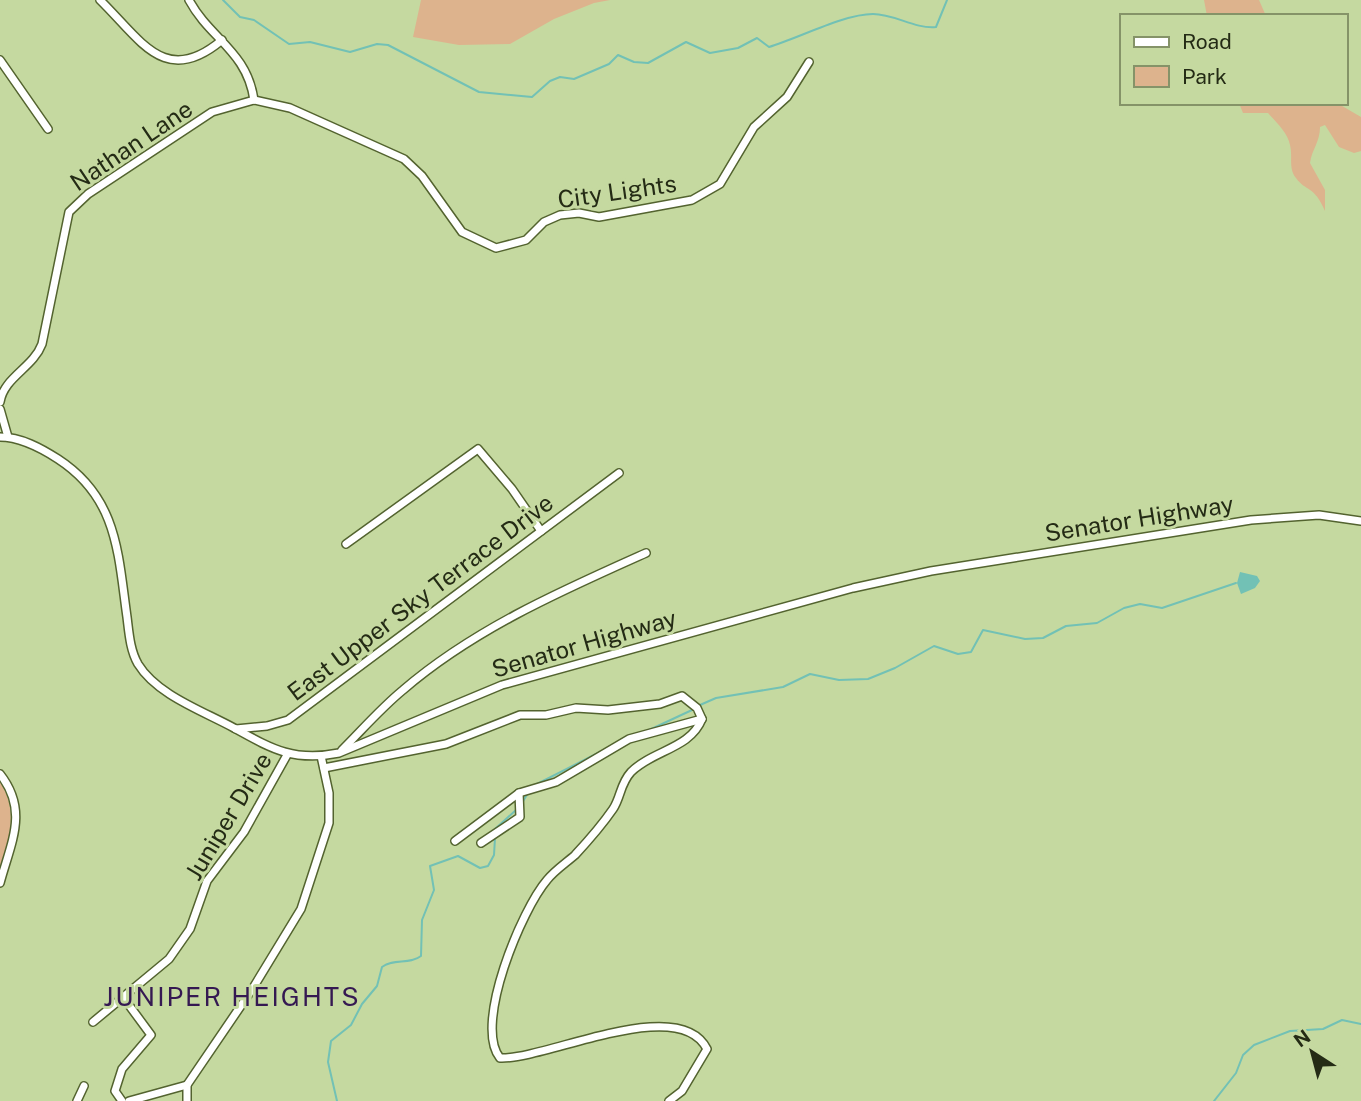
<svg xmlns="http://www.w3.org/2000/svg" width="1361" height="1101" viewBox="0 0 1361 1101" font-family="'Public Sans',sans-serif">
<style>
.green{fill:#ddb38d}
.water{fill:#72c1b5}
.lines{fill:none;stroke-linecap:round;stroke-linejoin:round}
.stream{stroke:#72c1b5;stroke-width:2}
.minor-casing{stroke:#53632f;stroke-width:10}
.minor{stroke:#fff;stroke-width:7}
.labels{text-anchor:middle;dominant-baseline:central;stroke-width:6;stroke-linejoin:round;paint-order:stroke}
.street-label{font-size:24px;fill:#242b15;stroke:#c5d9a0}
.neighbourhood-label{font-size:26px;letter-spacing:2px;fill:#351952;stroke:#c5d9a0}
</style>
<rect width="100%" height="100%" fill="#c5d9a0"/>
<!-- green -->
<g class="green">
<polygon points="421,0 610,0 594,3 554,19 510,44 459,45 413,37"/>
<polygon points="1204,0 1259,0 1266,16 1207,16"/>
<path d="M1239 103H1337L1361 117V151L1354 153 1339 147 1325 125 1320 127C1320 142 1312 149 1310 163L1325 190V211C1314 185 1306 192 1296 178 1288 168 1293 157 1290 145 1288 133 1276 122 1268 113H1243Z"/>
<path d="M0 782C18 810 10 837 0 867Z"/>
</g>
<!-- water -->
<polygon class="water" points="1240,572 1257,576 1260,581 1255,588 1241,594 1237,583"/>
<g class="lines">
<!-- stream -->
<g class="stream">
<path d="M223 0 240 17 254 20 289 44 310 42 350 52 377 44 388 45 479 92 532 97 550 81 560 77 574 79 609 64 618 55 634 62 648 63 686 42 710 53 738 48 757 38 769 47C799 38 844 14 873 14 895 14 914 29 936 27L947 0"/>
<polyline points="700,705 716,698 783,687 810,674 839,680 868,679 895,668 934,646 958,654 971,652 983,630 1025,639 1043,638 1066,626 1097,623 1124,608 1140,604 1162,608 1236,583"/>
<polyline points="647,731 692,710"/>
<polyline points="533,786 600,752"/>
<polyline points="522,803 528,793"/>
<polyline points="495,829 516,810"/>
<path d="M337 1101 328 1062 331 1041 351 1025 362 1004 377 986 382 967C394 958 409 965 421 956L422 920 434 890 430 866 458 856 480 868 488 866 494 855 495 838"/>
<polyline points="1214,1101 1236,1073 1243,1055 1254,1045 1290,1031 1323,1029 1342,1020 1361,1024"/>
</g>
<defs>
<g id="minor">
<path d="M100 0C141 40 165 88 222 40"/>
<path d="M189 0C210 39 247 51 254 100"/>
<polyline points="0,60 48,129"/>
<path d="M0 402C4 377 33 368 42 344L69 212 88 194 212 112 254 100 290 108 404 159 422 176 462 232 496 248 526 240 544 222 560 215 579 213 599 217 692 200 720 184 754 127 787 97 809 62"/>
<polyline points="0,409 8,437"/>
<path d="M0 437C21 437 41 448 58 459 118 498 118 554 127 617 129 633 130 650 138 664 157 695 203 711 234 728 272 749 294 762 339 753L502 685 853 588 931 571 1251 520 1319 515 1361 521"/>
<polyline points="346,544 478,449 512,489 541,531"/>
<polyline points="236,729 267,726 288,720 619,473"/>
<path d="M342 750C362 730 381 708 403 690 474 629 561 591 646 553"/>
<path d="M324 768 446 744 520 715H546L576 708 608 710 660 704 682 696 697 708 702 719C690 749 653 750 631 772 620 784 621 797 613 809 602 825 588 841 575 855 566 863 555 870 547 880 522 909 473 1025 500 1058 546 1060 679 993 707 1049L682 1091 669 1101"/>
<path d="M0 774C29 811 11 842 0 883"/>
<polyline points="455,841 519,793 556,782 629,739 702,719"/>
<polyline points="481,843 520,817 519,793"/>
<polyline points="93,1022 169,959 190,929 207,881 244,832 287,755"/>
<polyline points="77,1101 84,1086"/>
<polyline points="122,1101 115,1091 122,1069 151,1035 123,997"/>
<polyline points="129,1101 187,1085"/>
<polyline points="187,1101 187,1085 253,988 301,909 329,823 329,793 321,756"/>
</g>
</defs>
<!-- minor casing -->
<use href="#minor" class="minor-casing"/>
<!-- minor -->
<use href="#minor" class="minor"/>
</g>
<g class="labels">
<!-- street labels -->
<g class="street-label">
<text transform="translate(131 145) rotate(-34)">Nathan Lane</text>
<text transform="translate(617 191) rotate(-8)">City Lights</text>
<text transform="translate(1139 518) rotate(-9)">Senator Highway</text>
<text transform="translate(420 597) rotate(-37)">East Upper Sky Terrace Drive</text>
<text transform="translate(584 643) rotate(-16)">Senator Highway</text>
<text transform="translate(228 816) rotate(-59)">Juniper Drive</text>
</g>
<!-- neighbourhood labels -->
<g class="neighbourhood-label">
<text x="232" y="996">JUNIPER HEIGHTS</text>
</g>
</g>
<!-- legend -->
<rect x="1120" y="14" width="228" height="91" fill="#c5d9a0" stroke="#859368" stroke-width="2"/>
<rect x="1134" y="37" width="35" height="10" fill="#ffffff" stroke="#859368" stroke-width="2"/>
<text x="1182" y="49" font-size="21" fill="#242b15">Road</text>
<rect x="1134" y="66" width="35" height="21" fill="#ddb38d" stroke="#859368" stroke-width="2"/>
<text x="1182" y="84" font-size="21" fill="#242b15">Park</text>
<!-- north arrow -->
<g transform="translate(1312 1052) rotate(324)" stroke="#c5d9a0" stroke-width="5" paint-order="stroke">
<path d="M0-5L12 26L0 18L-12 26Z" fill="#242b15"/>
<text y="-10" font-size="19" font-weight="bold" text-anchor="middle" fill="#242b15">N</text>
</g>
</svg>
